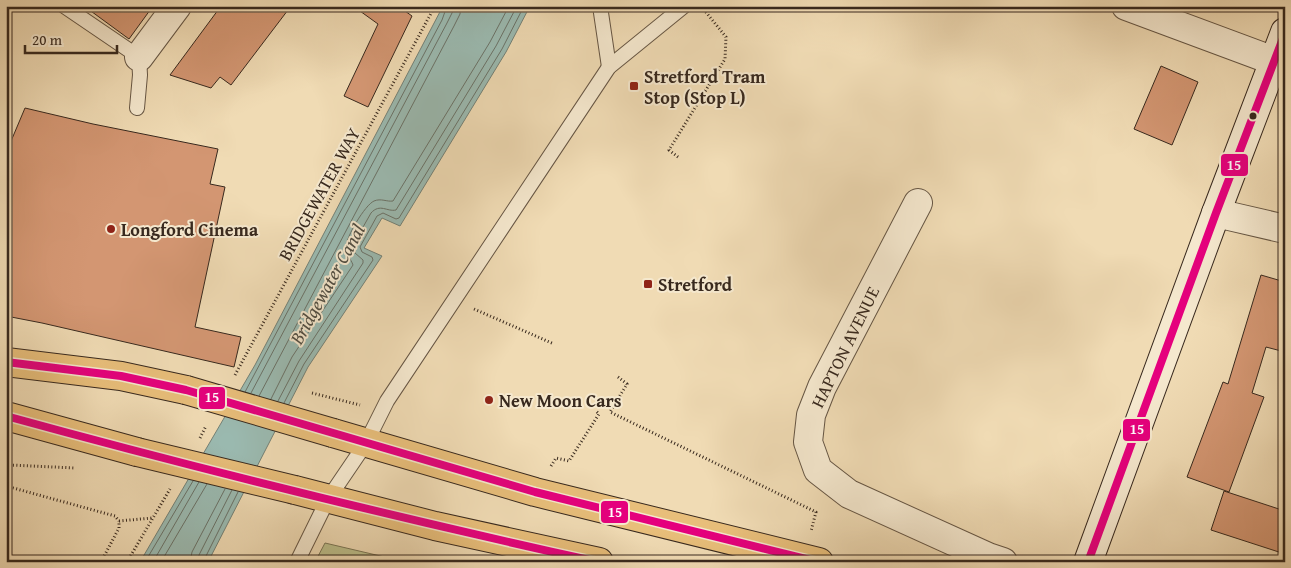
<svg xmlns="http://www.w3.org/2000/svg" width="1291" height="568" viewBox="0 0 1291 568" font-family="'Gentium Book Plus',serif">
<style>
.green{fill:#bcbf8b;stroke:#7a7454}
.water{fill:#9bbbb2;stroke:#738177}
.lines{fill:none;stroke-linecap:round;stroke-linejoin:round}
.shore{stroke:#6a7268;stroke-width:1}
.building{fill:#d39672;stroke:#38291e}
.lane-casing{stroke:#665644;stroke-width:16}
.street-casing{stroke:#665644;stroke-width:30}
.secondary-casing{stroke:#38291e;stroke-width:30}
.highway-casing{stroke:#38291e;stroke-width:30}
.path{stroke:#38291e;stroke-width:3;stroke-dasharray:1 2.5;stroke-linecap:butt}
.lane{stroke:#f5e8ce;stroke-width:14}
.street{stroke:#f5e8ce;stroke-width:28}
.secondary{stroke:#f5e8ce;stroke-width:28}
.highway{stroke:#e8be7a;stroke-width:28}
.highway-bridge-casing{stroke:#38291e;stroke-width:30;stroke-linecap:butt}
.highway-bridge{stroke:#e8be7a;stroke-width:28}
.bus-1-casing{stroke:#f5e8ce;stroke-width:11}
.bus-1{stroke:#e5007d;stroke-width:8}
.poi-dot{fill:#8f2418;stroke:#f5e8ce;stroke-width:2}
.bus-dot{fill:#38291e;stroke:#f5e8ce;stroke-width:2}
.labels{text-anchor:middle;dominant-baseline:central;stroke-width:4;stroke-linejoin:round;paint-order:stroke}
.poi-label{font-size:18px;font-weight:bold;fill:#38291e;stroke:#f5e8ce;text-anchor:start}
.street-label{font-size:18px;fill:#38291e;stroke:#f5e8ce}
.water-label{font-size:19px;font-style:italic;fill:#514e43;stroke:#f5e8ce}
.line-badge{stroke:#f5e8ce;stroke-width:2}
.badge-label{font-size:14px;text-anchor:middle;font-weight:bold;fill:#fff}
</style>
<rect width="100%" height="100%" fill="#f0dbb4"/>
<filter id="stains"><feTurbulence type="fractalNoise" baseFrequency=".004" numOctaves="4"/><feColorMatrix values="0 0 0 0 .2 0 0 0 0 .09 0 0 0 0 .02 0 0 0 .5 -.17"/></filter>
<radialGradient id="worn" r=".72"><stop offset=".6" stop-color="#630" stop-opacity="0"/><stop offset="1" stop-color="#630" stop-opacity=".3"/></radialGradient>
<!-- green -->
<polygon class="green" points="325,543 406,562 315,562"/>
<!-- water -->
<polygon class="water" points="443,6 530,6 506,52 400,226 382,218 364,248 382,256 308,367 208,562 140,562 255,365"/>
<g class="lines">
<!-- shore -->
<g class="shore">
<polyline points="245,392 442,20 447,6"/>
<polyline points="251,393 447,23 453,11 454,6"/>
<polyline points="259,396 454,26 460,14 461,6"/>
<path d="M271 399 292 357 353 265C351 259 346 255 346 247 346 237 365 205 374 201 381 198 387 202 393 201L490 42 509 6"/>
<path d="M278 401 299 361 363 263V260L355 253 354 243 371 213C380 203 387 212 396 210L496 46 517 6"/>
<polyline points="284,403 304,364 373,260 372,257 362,252 360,247 377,216 383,213 396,219 399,218 502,49 524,6"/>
<polyline points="145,562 193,481"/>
<polyline points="153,562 199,482"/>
<polyline points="161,562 207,484"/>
<polyline points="190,562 192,552 225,489"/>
<polyline points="198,562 199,555 232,490"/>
<polyline points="204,562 205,558 238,492"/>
</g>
</g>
<!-- building -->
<g class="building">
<polygon points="84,6 153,6 129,39"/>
<polygon points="221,6 291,6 231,85 220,77 211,88 170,75"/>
<polygon points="353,6 398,6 412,16 368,107 344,96 378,24"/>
<polygon points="1161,66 1198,82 1172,145 1134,129"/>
<polygon points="25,108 93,124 218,149 210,184 225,187 195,327 241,337 234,367 42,323 6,316 6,153"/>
<polygon points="1261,275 1285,282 1285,352 1266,347 1252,393 1264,397 1229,492 1187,477 1223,382 1228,384"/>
<polygon points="1224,491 1285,511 1285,554 1211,530"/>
</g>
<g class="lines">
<defs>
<g id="lane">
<polyline points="64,6 139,57 140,75 137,108"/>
<polyline points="600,6 609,67"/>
<polyline points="297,562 328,499 366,443 387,401 609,67 684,6"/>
</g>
<g id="street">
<polyline points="1126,6 1274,61"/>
<polyline points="139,57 177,6"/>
<polyline points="918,203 822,387 811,415 808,442 818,470 849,494 988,557 1003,562"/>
<polyline points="1216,213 1285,229"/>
</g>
<polyline id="secondary" points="1088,562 1216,213 1285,32"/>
<g id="highway">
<polyline points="6,362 121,376 186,390"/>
<polyline points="6,416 137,452"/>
<polyline points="333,433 535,492 819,562"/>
<polyline points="295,490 435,526 599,562"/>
</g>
</defs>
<!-- lane casing -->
<use href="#lane" class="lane-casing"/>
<!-- street casing -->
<use href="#street" class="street-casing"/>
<!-- secondary casing -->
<use href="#secondary" class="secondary-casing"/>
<!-- highway casing -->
<use href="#highway" class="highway-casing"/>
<!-- path -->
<g class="path">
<polyline points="678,157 669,150 725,59 726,37 705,11"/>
<polyline points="474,309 554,344"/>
<polyline points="235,375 435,6"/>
<polyline points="618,377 627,384 610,412 816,512 811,531"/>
<polyline points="312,393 360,405"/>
<polyline points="200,438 206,426"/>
<polyline points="6,464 10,465 75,468"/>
<polyline points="551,466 556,458 569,461 599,414 596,411"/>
<polyline points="6,486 115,516 119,521"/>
<polyline points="119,521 152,518"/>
<polyline points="101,562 119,528 119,521"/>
<polyline points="127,562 170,489"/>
</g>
<!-- lane -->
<use href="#lane" class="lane"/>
<!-- street -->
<use href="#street" class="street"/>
<!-- secondary -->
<use href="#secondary" class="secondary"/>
<!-- highway -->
<use href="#highway" class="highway"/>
<defs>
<g id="highway-bridge">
<polyline points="186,390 333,433"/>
<polyline points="137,452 295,490"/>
</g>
</defs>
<!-- highway-bridge casing -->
<use href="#highway-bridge" class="highway-bridge-casing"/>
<!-- highway-bridge -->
<use href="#highway-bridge" class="highway-bridge"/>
<defs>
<g id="bus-1">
<polyline points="6,362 121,376 186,390 535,492 818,562"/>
<path d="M6 416C202 470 399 518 598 562"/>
<polyline points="1088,562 1216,213 1285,33"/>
</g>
</defs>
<!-- bus-1 casing -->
<use href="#bus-1" class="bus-1-casing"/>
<!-- bus-1 -->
<use href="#bus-1" class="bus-1"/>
</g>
<!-- markers -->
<g class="poi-dot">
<rect x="629" y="81" width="10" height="10" rx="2.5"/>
<circle cx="111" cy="229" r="5"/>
<rect x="643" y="279" width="10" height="10" rx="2.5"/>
<circle cx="489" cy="400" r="5"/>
</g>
<circle class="bus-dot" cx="1253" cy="116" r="4.5"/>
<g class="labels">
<!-- poi labels -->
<g class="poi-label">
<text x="644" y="76">Stretford Tram<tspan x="644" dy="21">Stop (Stop L)</tspan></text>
<text x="121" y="229">Longford Cinema</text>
<text x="658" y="284">Stretford</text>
<text x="499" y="400">New Moon Cars</text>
</g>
<!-- street labels -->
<g class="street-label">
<text transform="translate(319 194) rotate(-61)">BRIDGEWATER WAY</text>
<text transform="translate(845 347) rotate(-64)">HAPTON AVENUE</text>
</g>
<!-- water labels -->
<g class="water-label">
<text transform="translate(327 284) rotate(-61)">Bridgewater Canal</text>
</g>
</g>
<g class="line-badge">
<rect x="1220" y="153" width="29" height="24" rx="5" fill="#e5007d"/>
<rect x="198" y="386" width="28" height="24" rx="5" fill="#e5007d"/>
<rect x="1122" y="418" width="29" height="24" rx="5" fill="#e5007d"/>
<rect x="600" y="500" width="29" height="24" rx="5" fill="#e5007d"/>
</g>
<g class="badge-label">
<text x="1234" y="170">15</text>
<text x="212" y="402">15</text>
<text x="1137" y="434">15</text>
<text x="615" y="517">15</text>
</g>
<!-- margin -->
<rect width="1291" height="568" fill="none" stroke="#f0dbb4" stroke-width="25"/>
<rect x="8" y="8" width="1276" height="553" fill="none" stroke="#38291e" stroke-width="2.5"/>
<rect x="12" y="12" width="1266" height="543" fill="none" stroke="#38291e"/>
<!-- scale -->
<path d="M25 45v8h92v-8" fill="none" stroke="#38291e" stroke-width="2.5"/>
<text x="32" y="45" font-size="15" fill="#38291e" stroke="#f5e8ce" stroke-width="4" paint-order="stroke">20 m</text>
<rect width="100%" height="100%" filter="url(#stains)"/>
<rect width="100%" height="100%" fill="url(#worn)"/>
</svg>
